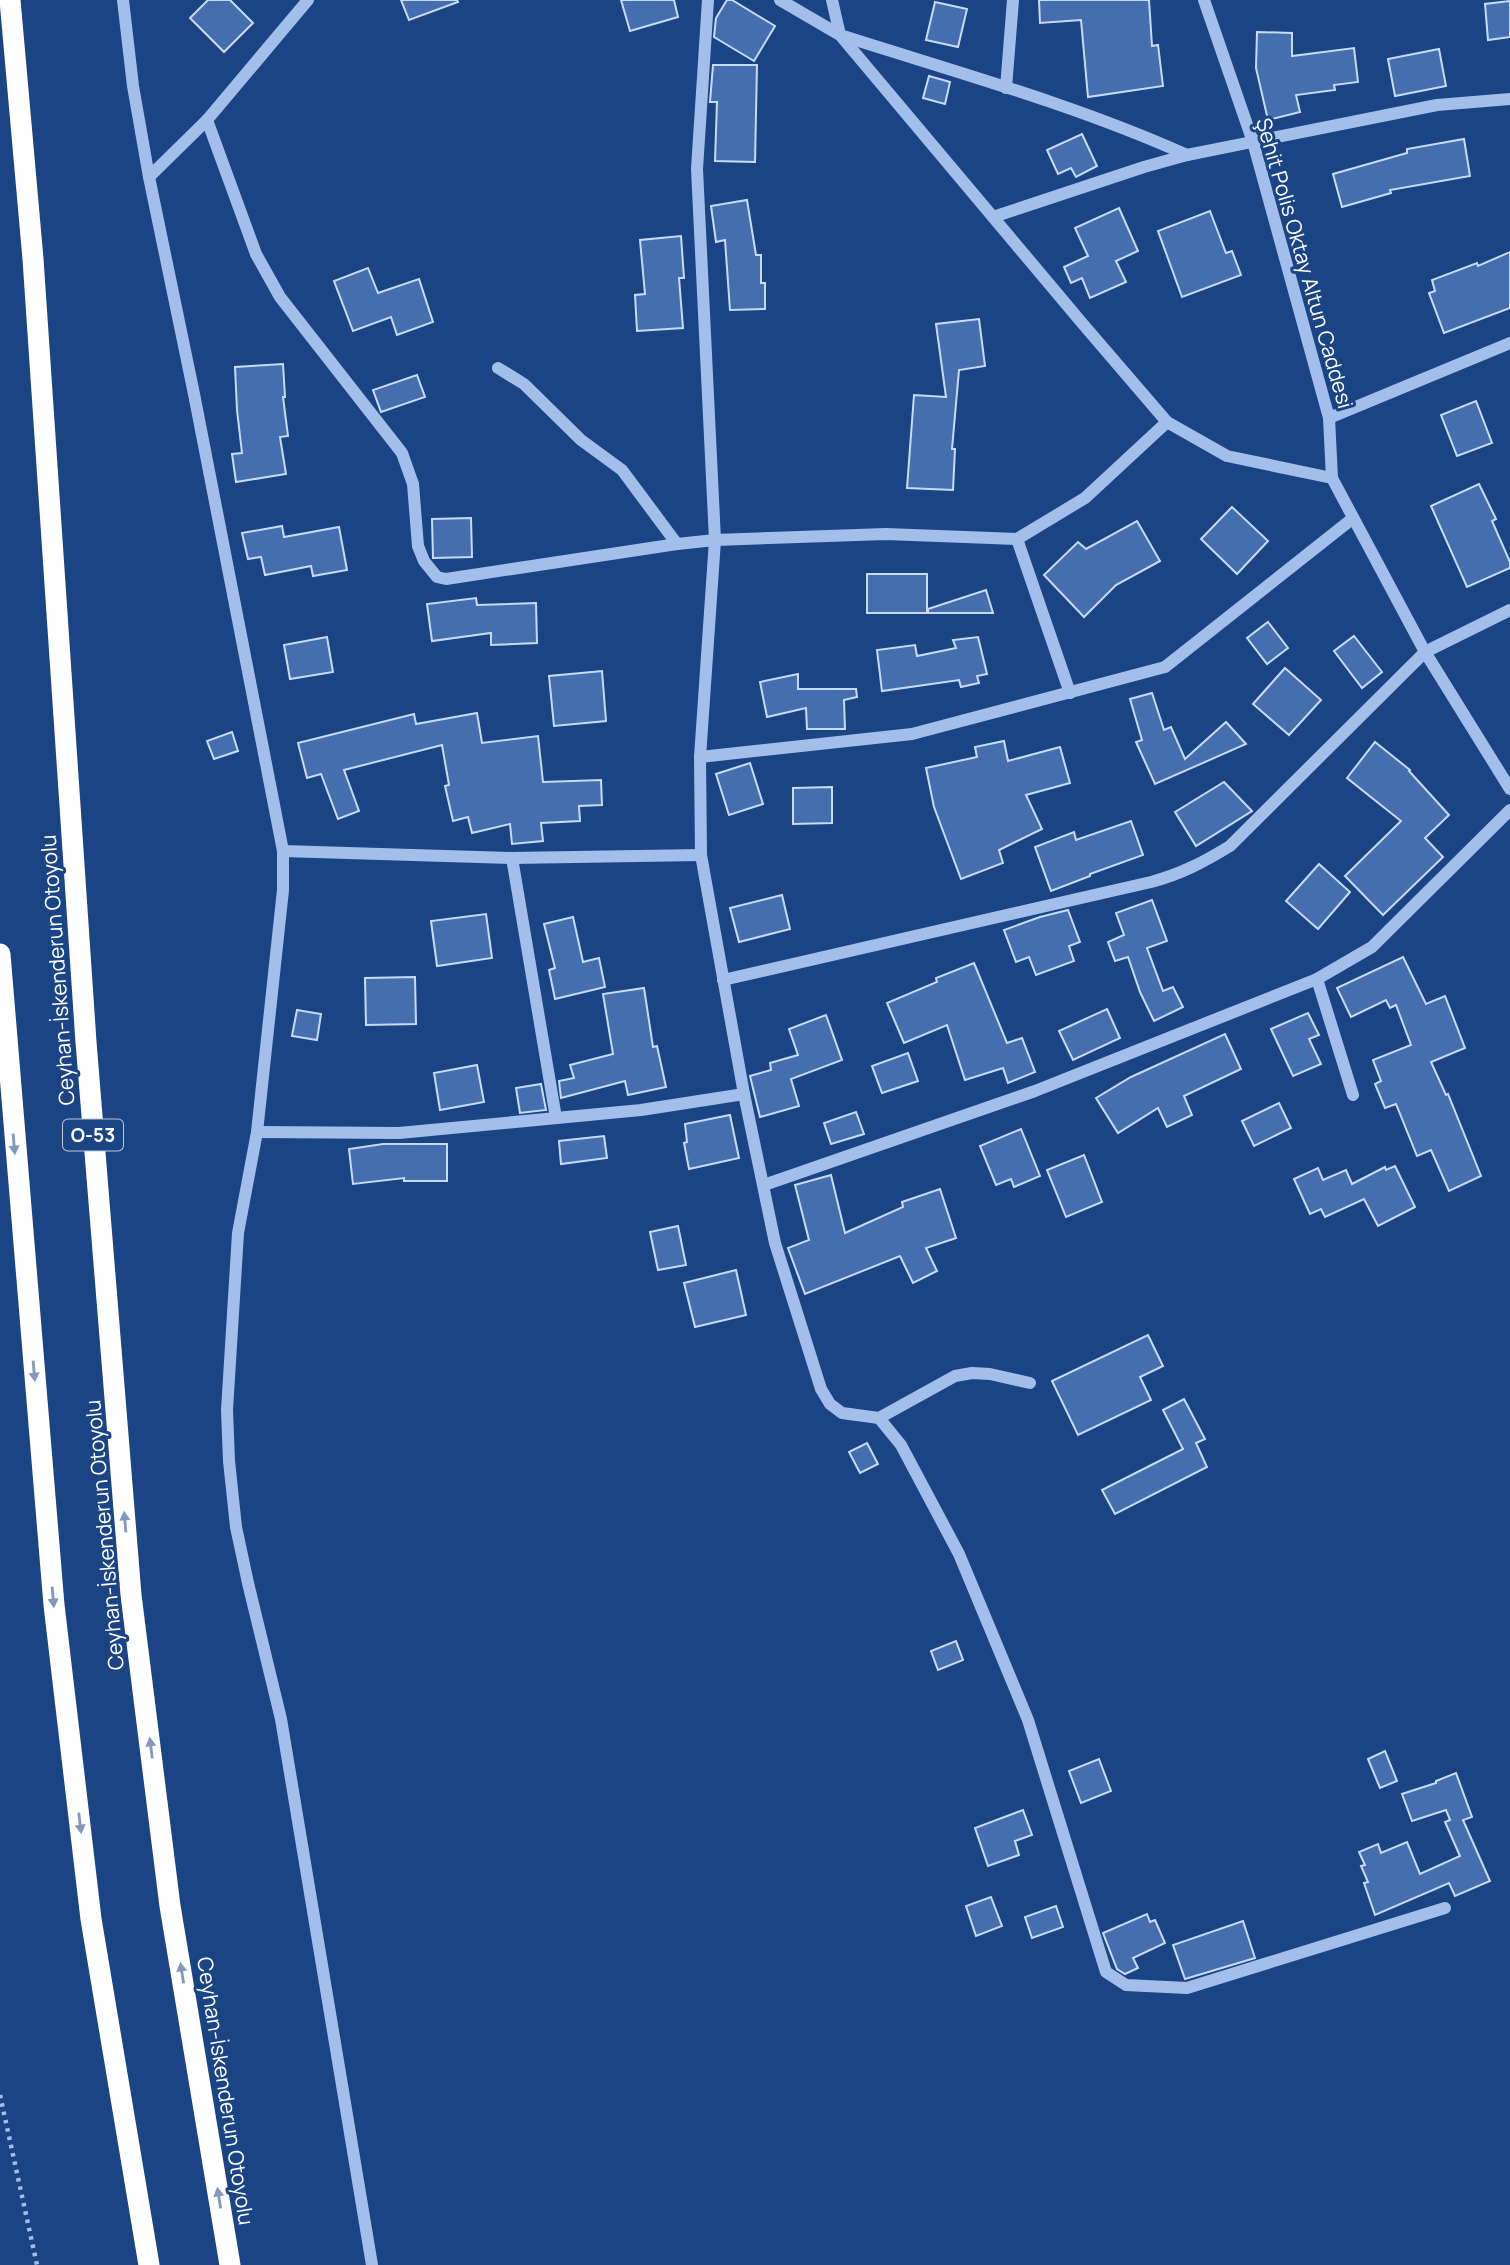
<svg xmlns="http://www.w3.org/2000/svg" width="1510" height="2265" viewBox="0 0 1510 2265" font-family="Manrope,sans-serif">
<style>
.building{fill:#446eae;stroke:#c7dbf8;stroke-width:2}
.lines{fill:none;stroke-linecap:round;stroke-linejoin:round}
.path{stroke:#a2bfeb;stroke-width:4.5;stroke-dasharray:3.5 5;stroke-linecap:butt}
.minor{stroke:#a2bfeb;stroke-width:12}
.highway{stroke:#fff;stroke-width:21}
.oneway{fill:#8298bc}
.labels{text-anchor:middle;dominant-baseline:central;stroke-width:6;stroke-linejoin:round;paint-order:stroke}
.shield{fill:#1b4485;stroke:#bbc7da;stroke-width:2}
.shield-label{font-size:19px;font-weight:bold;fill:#fff}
.street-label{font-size:21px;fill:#fff;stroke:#1b4485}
</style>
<rect width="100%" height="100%" fill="#1b4485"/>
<!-- building -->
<g class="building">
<polygon points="208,0 230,0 253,23 224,52 190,18"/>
<polygon points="401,0 457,0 458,2 409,20"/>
<polygon points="621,0 674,0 678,17 630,31"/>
<polygon points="727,0 732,0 775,26 754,61 714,37 716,18"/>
<polygon points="1039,0 1149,0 1152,46 1158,45 1163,86 1088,97 1081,20 1040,23"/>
<polygon points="1510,1 1510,37 1488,40 1485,4"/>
<polygon points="935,2 967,9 958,47 926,40"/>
<polygon points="1257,32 1292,33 1292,56 1354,48 1358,82 1334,85 1335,90 1296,95 1300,112 1268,120 1256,68"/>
<polygon points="1439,49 1446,86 1395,96 1388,59"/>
<polygon points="713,65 757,65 755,162 715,161 717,102 710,102"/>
<polygon points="929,76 950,82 945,104 923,98"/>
<polygon points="1082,134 1097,166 1076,177 1071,168 1058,174 1047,150"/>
<polygon points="1464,139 1470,176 1390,190 1391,193 1342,207 1333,174 1407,153 1407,149"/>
<polygon points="747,200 756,255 761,255 761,283 765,283 765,309 730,310 725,240 716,242 711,206"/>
<polygon points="1119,208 1138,251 1116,261 1126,282 1090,298 1082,278 1071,283 1064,267 1088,256 1075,228"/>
<polygon points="1210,211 1226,253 1232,251 1241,275 1182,297 1158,231"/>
<polygon points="681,236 684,278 679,278 683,328 637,331 635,295 645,294 640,240"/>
<polygon points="1510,252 1510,308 1444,333 1429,293 1435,291 1432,280 1477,263 1478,266"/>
<polygon points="368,268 378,293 419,279 433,322 397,335 391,317 353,331 334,281"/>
<polygon points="979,319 985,366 959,370 952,449 955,449 953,490 907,488 914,395 946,397 936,324"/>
<polygon points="283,364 285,397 283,397 288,436 280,437 286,474 236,482 232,454 242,453 237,410 235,367"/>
<polygon points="417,375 425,397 381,412 373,390"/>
<polygon points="1476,401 1492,443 1457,456 1441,415"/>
<polygon points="1479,484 1496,519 1492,521 1510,562 1510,568 1467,587 1431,506"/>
<polygon points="1232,507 1268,541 1237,574 1201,539"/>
<polygon points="471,518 472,557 433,558 432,519"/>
<polygon points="1137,521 1160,561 1116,585 1084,617 1044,575 1078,542 1086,549"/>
<polygon points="282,526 284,537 339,527 347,570 313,576 311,566 265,575 261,557 248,559 242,533"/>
<rect x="867" y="574" width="60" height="39"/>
<polygon points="986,590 993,613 928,613 928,609"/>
<polygon points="476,598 477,605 536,603 537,643 491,645 491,633 432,641 427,604"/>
<polygon points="1268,622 1288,648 1267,664 1247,638"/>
<polygon points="1354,636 1382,672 1362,688 1334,651"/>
<polygon points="327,637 333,672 290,679 284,645"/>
<polygon points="978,637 987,674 977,676 979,683 961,687 959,680 882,691 877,650 915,645 917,656 956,648 953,640"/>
<polygon points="1285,668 1321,700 1289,735 1253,704"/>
<polygon points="602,671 606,721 554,726 549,676"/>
<polygon points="798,674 798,689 856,689 857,697 844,700 845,729 807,729 806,708 767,717 760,682"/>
<polygon points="1152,693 1164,730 1171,727 1185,759 1226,722 1246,744 1155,784 1136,742 1142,740 1130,699"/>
<polygon points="477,713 482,743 538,736 543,782 601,780 602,805 579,806 580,821 541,823 543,841 512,844 510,824 472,833 468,817 453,821 445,786 449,785 442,745 344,770 359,811 338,819 321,774 307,778 298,743 414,714 416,724"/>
<polygon points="232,732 238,751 214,759 207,741"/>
<polygon points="1004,741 1008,761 1060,747 1070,783 1026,795 1042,829 999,850 1003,863 961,879 934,807 926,768 977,757 975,747"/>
<polygon points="1375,742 1410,770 1409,771 1449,815 1425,838 1443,857 1383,915 1345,876 1401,821 1347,778"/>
<polygon points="750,763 763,804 729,815 716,774"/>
<polygon points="1224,782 1252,811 1196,846 1175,812"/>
<polygon points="832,787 832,823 793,824 793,788"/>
<polygon points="1131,821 1143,855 1090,874 1090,876 1051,891 1035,847 1074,832 1076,840"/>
<polygon points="1319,864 1350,892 1318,929 1286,901"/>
<polygon points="782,895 790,929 739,942 730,908"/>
<polygon points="1152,900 1167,941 1147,948 1163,991 1173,987 1183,1007 1154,1021 1140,992 1128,957 1115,961 1108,942 1124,935 1116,913"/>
<polygon points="1068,910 1080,942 1069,946 1074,961 1036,975 1029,957 1016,962 1004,930 1040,917"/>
<polygon points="486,914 492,958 437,966 431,921"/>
<polygon points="573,917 583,962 599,958 605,987 555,999 549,970 555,968 544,924"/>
<polygon points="1403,957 1426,1004 1445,996 1465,1048 1431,1062 1446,1095 1448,1094 1481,1176 1449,1191 1431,1150 1417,1156 1396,1104 1385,1108 1375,1084 1381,1081 1373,1060 1411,1045 1396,1005 1390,1008 1386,1000 1351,1017 1337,988"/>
<polygon points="974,963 1007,1043 1022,1038 1035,1072 1008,1083 1003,1068 965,1080 947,1025 904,1043 887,1003 937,982 936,978"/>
<polygon points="415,977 416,1024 366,1025 365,978"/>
<polygon points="644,988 653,1047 657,1046 666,1087 628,1095 625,1081 561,1098 559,1081 574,1078 570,1065 613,1054 603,994"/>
<polygon points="1107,1009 1120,1038 1073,1060 1059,1031"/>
<polygon points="297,1010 321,1014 317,1040 292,1036"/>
<polygon points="1308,1013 1319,1035 1309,1039 1321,1064 1293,1076 1271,1029"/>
<polygon points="826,1015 842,1060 791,1079 799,1106 760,1117 750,1076 771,1070 770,1063 798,1055 789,1029"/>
<polygon points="1225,1034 1241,1069 1184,1096 1192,1115 1167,1127 1158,1108 1118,1133 1096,1098 1131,1077"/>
<polygon points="908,1053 918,1081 882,1093 872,1066"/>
<polygon points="477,1065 484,1102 440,1110 434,1073"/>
<polygon points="541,1084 546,1110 520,1113 516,1088"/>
<polygon points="1279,1103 1291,1128 1254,1146 1242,1121"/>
<polygon points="856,1112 864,1134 831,1144 824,1123"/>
<polygon points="730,1115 739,1158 689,1169 684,1143 687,1142 685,1124"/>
<polygon points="1021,1129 1040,1176 1014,1187 1011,1179 996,1185 980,1146"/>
<polygon points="604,1136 607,1158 561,1164 559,1141"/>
<polygon points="383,1144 447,1144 447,1181 404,1181 404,1178 353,1184 349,1149"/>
<polygon points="1084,1155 1102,1202 1066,1217 1047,1170"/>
<polygon points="1395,1166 1415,1207 1378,1226 1364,1199 1325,1217 1321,1209 1310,1214 1294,1179 1318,1168 1323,1180 1346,1170 1352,1184 1385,1167 1386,1170"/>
<polygon points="831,1175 845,1233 903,1207 902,1202 940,1189 956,1238 926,1248 937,1271 913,1283 900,1256 805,1294 788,1248 809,1240 795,1185"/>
<polygon points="678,1226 686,1265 658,1270 650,1232"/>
<polygon points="736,1270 746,1315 695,1327 684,1283"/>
<polygon points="1148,1335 1163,1366 1140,1377 1151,1400 1078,1435 1052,1381"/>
<polygon points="1184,1399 1205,1439 1196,1443 1207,1467 1115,1514 1102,1490 1183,1449 1163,1410"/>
<polygon points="867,1443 878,1464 860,1473 849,1452"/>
<polygon points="956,1641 963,1660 938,1670 931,1651"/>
<polygon points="1385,1751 1397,1781 1380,1788 1368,1759"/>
<polygon points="1099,1759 1111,1791 1081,1803 1069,1771"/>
<polygon points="1456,1773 1472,1817 1463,1820 1490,1881 1455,1896 1449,1883 1375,1915 1364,1883 1368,1882 1361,1866 1365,1865 1359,1852 1378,1844 1381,1853 1407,1842 1420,1874 1460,1856 1445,1822 1450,1820 1446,1810 1412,1821 1402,1794 1436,1783 1436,1781"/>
<polygon points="1023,1810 1032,1835 1015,1841 1019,1855 988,1866 975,1828"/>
<polygon points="991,1897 1002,1926 976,1936 966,1906"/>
<polygon points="1056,1906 1063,1927 1032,1938 1025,1917"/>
<polygon points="1147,1914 1150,1922 1155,1920 1165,1943 1133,1958 1138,1968 1125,1974 1117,1969 1103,1933"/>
<polygon points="1243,1921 1255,1958 1185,1979 1173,1945"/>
</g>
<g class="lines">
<!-- path -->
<polyline class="path" points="0,2095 37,2265"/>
<!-- minor -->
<g class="minor">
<polyline points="123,0 133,86 149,177 194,394 283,851 512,858 701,855"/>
<polyline points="708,0 697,169 715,540 700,757 701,855 744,1094 775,1243 821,1389 830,1404 842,1413 879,1418 955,1376 972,1373 990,1374 1030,1383"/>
<polyline points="780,0 840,35 1082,323 1167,422 1227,456 1332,478"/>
<path d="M832 0 840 35C956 72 1076 105 1187 155"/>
<polyline points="1204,0 1253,142 1329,418 1332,478 1425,652 1510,789"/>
<polyline points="1006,88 1013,0"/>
<polyline points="207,120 256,254 280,297 402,453 413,484 418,546 424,561 437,577 446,579 677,544 715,540 886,534 1017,539 1085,498 1167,422"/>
<polyline points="149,177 207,120 308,0"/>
<polyline points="993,217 1144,167 1187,155 1437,105 1510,99"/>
<polyline points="498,368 524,384 581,440 622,470 677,544"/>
<polyline points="1329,418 1510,343"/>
<polyline points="1017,539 1070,693"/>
<polyline points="700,757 912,734 1165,667 1352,519"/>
<polyline points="283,851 283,890 257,1132 238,1233 227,1410 229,1461 236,1527 248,1583 281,1719 372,2265"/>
<polyline points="512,858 556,1118"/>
<polyline points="1317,979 1353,1095"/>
<path d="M723 980 1151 882C1181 874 1204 862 1230 846L1425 652 1510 610"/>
<polyline points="257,1132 399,1133 641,1110 744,1094"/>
<polyline points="764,1185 1035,1091 1317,979 1372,947 1510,810"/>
<polyline points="879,1418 901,1445 959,1554 1028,1720 1106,1972 1126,1985 1187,1988 1445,1908"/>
</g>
<!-- highway -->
<g class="highway">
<polyline points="10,0 33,259 86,1042 131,1595 170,1906 230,2265"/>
<polyline points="0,954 54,1605 91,1919 149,2265"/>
</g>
</g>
<!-- one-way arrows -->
<defs><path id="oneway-solid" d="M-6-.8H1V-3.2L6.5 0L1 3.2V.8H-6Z" transform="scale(1.75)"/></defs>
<g class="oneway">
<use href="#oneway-solid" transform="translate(14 1144) rotate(85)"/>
<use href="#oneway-solid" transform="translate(34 1371) rotate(85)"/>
<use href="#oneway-solid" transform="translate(125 1522) rotate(-95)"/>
<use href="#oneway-solid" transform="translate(53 1597) rotate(85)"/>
<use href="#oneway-solid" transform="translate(151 1748) rotate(-97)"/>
<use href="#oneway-solid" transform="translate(80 1823) rotate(83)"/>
<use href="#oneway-solid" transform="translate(182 1973) rotate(-99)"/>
<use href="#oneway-solid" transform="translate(219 2198) rotate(-99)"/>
</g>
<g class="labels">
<!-- shield labels -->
<rect class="shield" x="63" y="1119.5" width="60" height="31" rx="5"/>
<g class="shield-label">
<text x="93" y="1135">O-53</text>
</g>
<!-- street labels -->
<g class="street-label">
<text transform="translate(1305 263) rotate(74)">Şehit Polis Oktay Altun Caddesi</text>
<text transform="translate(57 970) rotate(-94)">Ceyhan-İskenderun Otoyolu</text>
<text transform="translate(104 1535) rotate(-95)">Ceyhan-İskenderun Otoyolu</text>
<text transform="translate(226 2091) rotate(81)">Ceyhan-İskenderun Otoyolu</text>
</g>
</g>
</svg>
